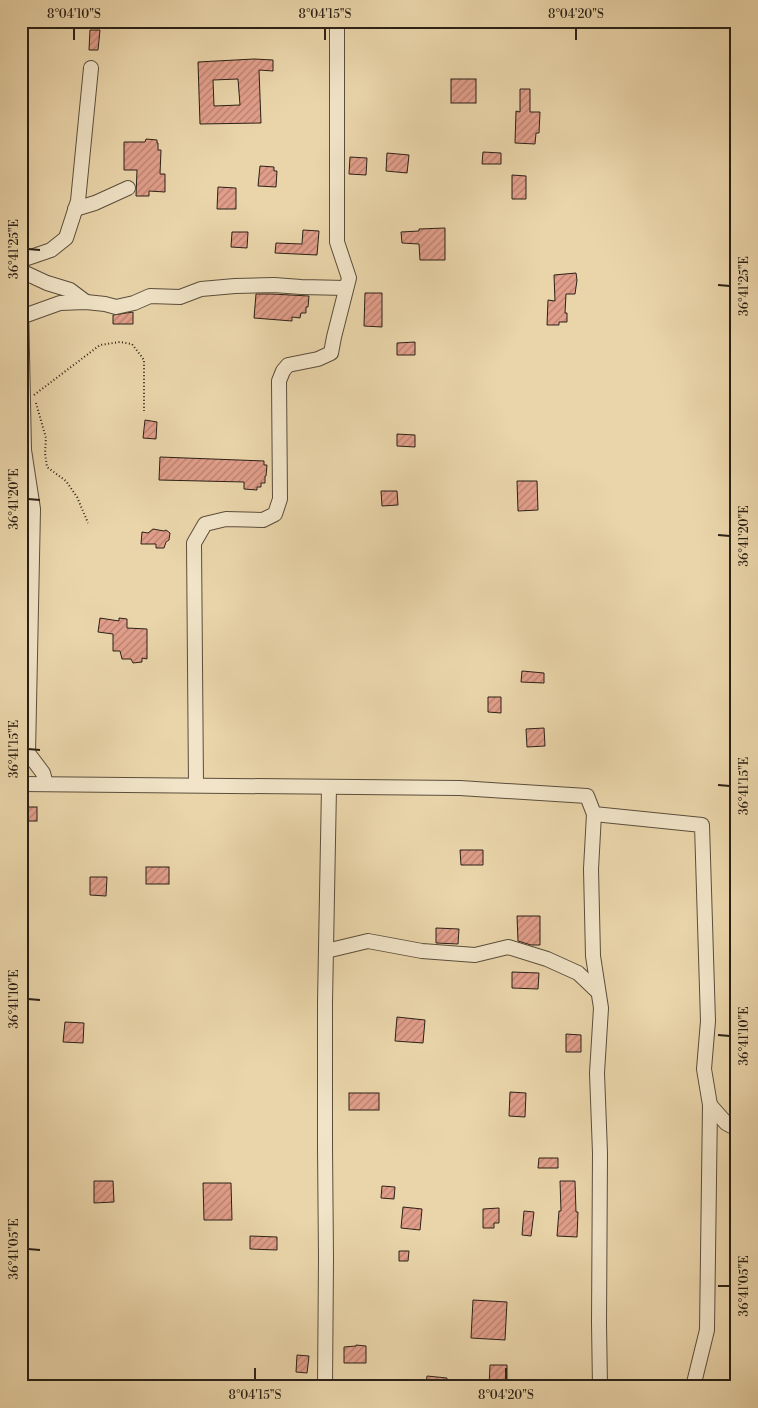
<svg xmlns="http://www.w3.org/2000/svg" width="758" height="1408" viewBox="0 0 758 1408" font-family="'Libre Bodoni',serif">
<style>
.building{fill:url(#building-hatch);stroke:#2b2116;fill-rule:evenodd}
.lines{fill:none;stroke-linecap:round;stroke-linejoin:round}
.minor-casing{stroke:#5b4e3b;stroke-width:16}
.path{stroke:#2b2116;stroke-width:2;stroke-dasharray:1 2.5;stroke-linecap:butt}
.minor{stroke:#f1e4c8;stroke-width:14}
.ticks{fill:none;stroke:#2b2116;stroke-width:2}
.neatline{fill:none;stroke:#2b2116;stroke-width:2}
.ticks-label{font-size:12px;text-anchor:middle;fill:#2b2116}
</style>
<defs>
<pattern id="building-hatch" width="6" height="6" patternUnits="userSpaceOnUse" patternTransform="scale(1.25)"><rect width="6" height="6" fill="#e19e8a"/><path d="M-1 1l2-2M0 6l6-6M5 7l2-2" fill="none" stroke="#b78070"/></pattern>
</defs>
<rect width="100%" height="100%" fill="#ead5aa"/>
<filter id="stains"><feTurbulence type="fractalNoise" baseFrequency=".004" numOctaves="4"/><feColorMatrix values="0 0 0 0 .2 0 0 0 0 .09 0 0 0 0 .02 0 0 0 .5 -.17"/></filter>
<radialGradient id="worn" r=".72"><stop offset=".6" stop-color="#630" stop-opacity="0"/><stop offset="1" stop-color="#630" stop-opacity=".3"/></radialGradient>
<!-- building -->
<g class="building">
<polygon points="90,30 100,30 98,50 89,50"/>
<path d="M254 59 273 60V71L259 70 261 123 200 124 198 62ZM238 79 240 105 214 106 213 80Z"/>
<rect x="451" y="79" width="25" height="24"/>
<polygon points="520,89 530,89 530,112 540,112 539,133 536,133 535,144 515,143 516,111 520,112"/>
<polygon points="146,139 157,140 157,143 158,143 158,150 161,150 160,174 165,174 165,192 149,191 149,196 136,196 137,170 124,170 124,142 145,142"/>
<polygon points="483,152 501,153 501,164 482,164"/>
<polygon points="387,153 409,155 407,173 386,171"/>
<polygon points="350,157 367,158 366,175 349,174"/>
<polygon points="260,166 274,167 274,171 277,171 276,187 258,186"/>
<polygon points="512,175 526,176 526,199 512,199"/>
<polygon points="218,187 236,188 236,209 217,209"/>
<polygon points="445,228 445,260 420,260 419,244 402,243 401,232 419,231 419,229"/>
<polygon points="303,230 319,231 317,255 275,253 276,243 302,244"/>
<polygon points="232,232 248,232 247,248 231,247"/>
<polygon points="576,273 577,280 575,294 566,294 565,313 567,313 567,322 559,322 559,325 547,325 548,300 555,301 554,275"/>
<polygon points="365,293 382,293 382,327 364,326"/>
<polygon points="256,294 272,294 309,296 308,307 306,307 306,313 301,313 300,318 292,317 292,321 254,318"/>
<polygon points="133,312 133,324 113,324 113,315"/>
<polygon points="415,342 415,355 397,355 397,343"/>
<polygon points="145,420 157,422 156,439 143,438"/>
<polygon points="397,434 415,435 415,447 397,446"/>
<polygon points="160,457 264,461 264,465 267,465 266,476 265,476 265,483 261,483 261,487 257,487 257,490 244,489 244,482 159,480"/>
<polygon points="517,481 537,481 538,510 518,511"/>
<polygon points="381,491 397,491 398,505 382,506"/>
<polygon points="153,529 164,531 166,530 170,533 169,540 166,542 164,548 156,548 156,544 141,544 142,532 148,533"/>
<polygon points="100,618 119,621 119,618 127,619 127,628 147,629 147,659 142,658 142,662 133,663 131,659 122,659 120,651 113,651 113,634 98,632"/>
<polygon points="522,671 544,673 544,683 521,682"/>
<polygon points="488,697 501,697 501,713 488,712"/>
<polygon points="544,728 545,746 527,747 526,729"/>
<rect x="21" y="807" width="16" height="14"/>
<polygon points="460,850 483,850 483,865 461,865"/>
<rect x="146" y="867" width="23" height="17"/>
<polygon points="90,877 107,877 106,896 90,895"/>
<polygon points="517,916 540,916 540,945 531,945 518,941"/>
<polygon points="436,928 459,929 458,944 436,943"/>
<polygon points="512,972 539,973 538,989 512,988"/>
<polygon points="397,1017 425,1020 423,1043 395,1041"/>
<polygon points="65,1022 84,1023 83,1043 63,1042"/>
<polygon points="566,1034 581,1035 581,1052 566,1052"/>
<polygon points="510,1092 526,1093 525,1117 509,1116"/>
<rect x="349" y="1093" width="30" height="17"/>
<polygon points="539,1158 558,1158 558,1168 538,1168"/>
<polygon points="94,1181 113,1181 114,1202 94,1203"/>
<polygon points="560,1181 575,1181 576,1212 578,1212 577,1237 557,1236 559,1211 561,1211"/>
<polygon points="203,1183 231,1183 232,1220 204,1220"/>
<polygon points="382,1186 395,1187 394,1199 381,1198"/>
<polygon points="403,1207 422,1209 420,1230 401,1228"/>
<polygon points="499,1208 499,1223 494,1223 494,1228 483,1228 483,1209"/>
<polygon points="524,1211 534,1212 531,1236 522,1235"/>
<polygon points="250,1236 277,1237 277,1250 250,1249"/>
<polygon points="399,1251 409,1251 408,1261 399,1261"/>
<polygon points="473,1300 507,1302 505,1340 471,1338"/>
<polygon points="356,1345 366,1346 366,1363 344,1363 344,1347 356,1346"/>
<polygon points="297,1355 309,1356 307,1373 296,1372"/>
<polygon points="490,1365 507,1365 507,1387 489,1387"/>
<polygon points="427,1376 447,1378 446,1387 426,1386"/>
</g>
<g class="lines">
<defs>
<g id="minor">
<polyline points="75,209 95,203 128,188"/>
<polyline points="22,260 51,250 66,238 78,201 91,68"/>
<polyline points="21,264 21,21"/>
<polyline points="21,271 47,283 70,290 86,302"/>
<polyline points="21,306 24,450 33,509 28,753 21,765"/>
<polyline points="21,317 60,303 86,302 105,304 116,307 134,303 150,296 180,297 201,289 235,286 274,285 301,287 346,288"/>
<polyline points="28,753 43,773 46,784"/>
<polyline points="21,784 460,788 587,796 594,814 702,825 708,1021 704,1069 710,1105 707,1330 693,1387"/>
<polyline points="196,785 194,543 205,524 226,519 263,520 275,514 280,499 279,381 283,371 288,365 318,359 331,353 334,337 349,278 337,242 337,21"/>
<polyline points="594,814 591,869 593,956 601,1008 597,1073 600,1153 599,1323 600,1387"/>
<polyline points="326,951 368,941 422,951 475,955 508,947 547,959 578,973 598,992"/>
<polyline points="710,1105 726,1123 737,1129"/>
<polyline points="325,1387 326,1259 325,1147 325,1002 329,787"/>
</g>
</defs>
<!-- minor casing -->
<use href="#minor" class="minor-casing"/>
<!-- path -->
<g class="path">
<polyline points="34,395 100,345 120,342 132,344 144,360 144,411"/>
<polyline points="36,403 46,438 45,453 47,467 66,481 77,497 88,523"/>
</g>
<!-- minor -->
<use href="#minor" class="minor"/>
</g>
<!-- ticks -->
<path class="ticks" d="M74 40V28M325 40V28M576 40V28M28 249 40 250M718 285 730 286M28 499 40 500M718 535 730 536M28 749 40 750M718 785 730 786M28 999 40 1000M718 1035 730 1036M28 1249 40 1250M718 1286H730M255 1380V1368M506 1380V1368"/>
<!-- margin -->
<rect width="758" height="1408" fill="none" stroke="#ead5aa" stroke-width="55"/>
<rect x="28" y="28" width="702" height="1352" class="neatline"/>
<g class="ticks-label">
<text x="74" y="18">8°04'10"S</text>
<text x="325" y="18">8°04'15"S</text>
<text x="576" y="18">8°04'20"S</text>
<text transform="translate(14 249) rotate(-90)" y="4">36°41'25"E</text>
<text transform="translate(744 286) rotate(-90)" y="4">36°41'25"E</text>
<text transform="translate(14 499) rotate(-90)" y="4">36°41'20"E</text>
<text transform="translate(744 536) rotate(-90)" y="4">36°41'20"E</text>
<text transform="translate(14 749) rotate(-90)" y="4">36°41'15"E</text>
<text transform="translate(744 786) rotate(-90)" y="4">36°41'15"E</text>
<text transform="translate(14 999) rotate(-90)" y="4">36°41'10"E</text>
<text transform="translate(744 1036) rotate(-90)" y="4">36°41'10"E</text>
<text transform="translate(14 1249) rotate(-90)" y="4">36°41'05"E</text>
<text transform="translate(744 1286) rotate(-90)" y="4">36°41'05"E</text>
<text x="255" y="1399">8°04'15"S</text>
<text x="506" y="1399">8°04'20"S</text>
</g>
<rect width="100%" height="100%" filter="url(#stains)"/>
<rect width="100%" height="100%" fill="url(#worn)"/>
</svg>
